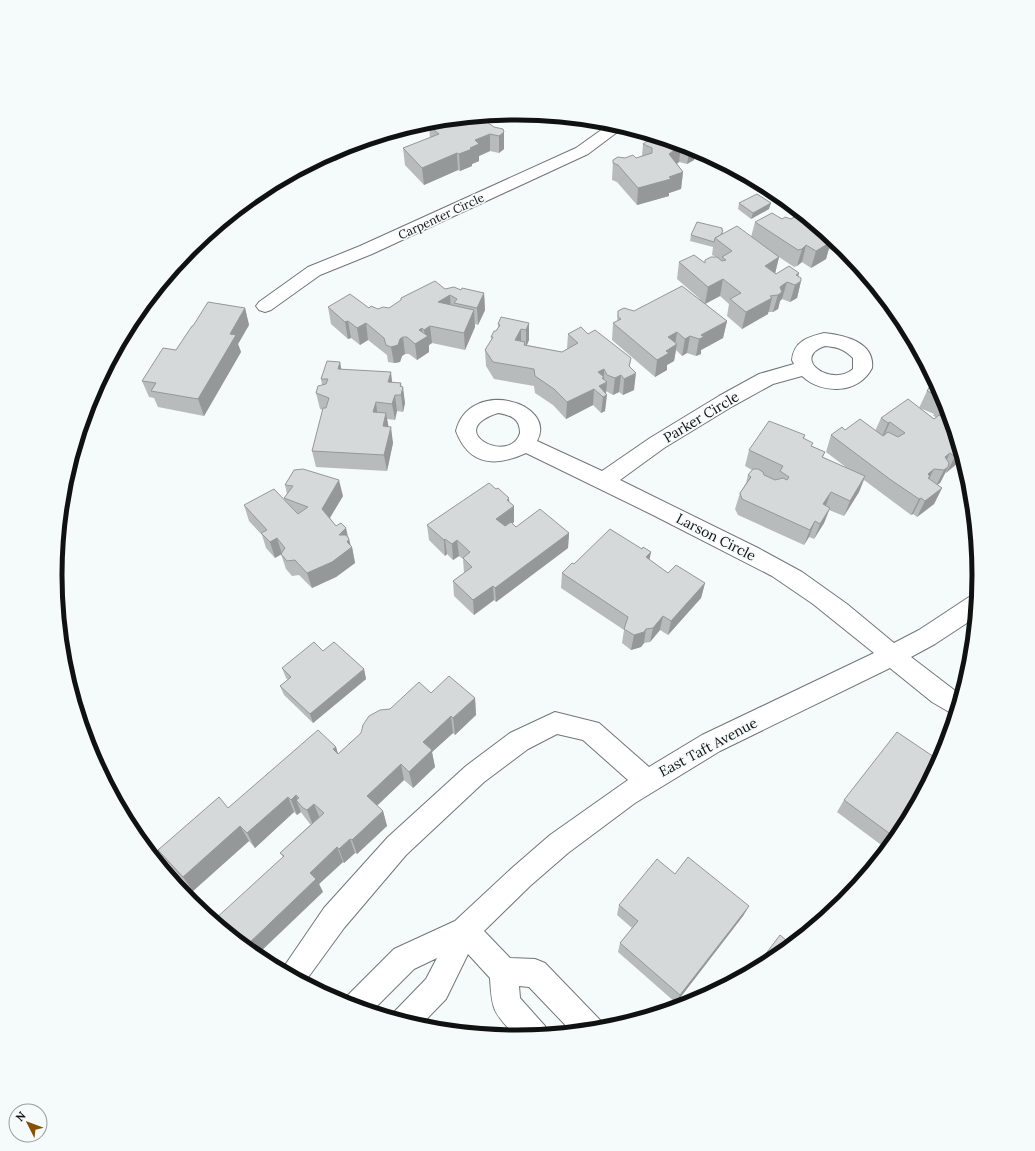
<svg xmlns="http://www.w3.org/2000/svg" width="1035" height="1151" viewBox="0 0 1035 1151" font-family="Lora,serif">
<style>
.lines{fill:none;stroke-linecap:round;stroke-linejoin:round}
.minor-casing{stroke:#727676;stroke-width:2}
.minor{fill:#fff;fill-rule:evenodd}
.wall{fill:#b7bbbb;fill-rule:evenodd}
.shaded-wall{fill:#959898}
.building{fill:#d5d9d9;stroke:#959898}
.labels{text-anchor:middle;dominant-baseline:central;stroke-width:3.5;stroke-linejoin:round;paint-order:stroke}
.far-street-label{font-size:12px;fill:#101111;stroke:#f5fafa}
.street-label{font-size:14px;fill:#101111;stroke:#f5fafa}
.rim{fill:none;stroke:#101111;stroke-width:5}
</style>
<rect width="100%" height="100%" fill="#f5fafa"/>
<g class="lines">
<defs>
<g id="minor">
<polygon points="611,123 624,127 588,154 372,254 320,275 271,310 265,312 259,310 256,306 259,302 308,267 360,246 576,148"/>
<path d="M824 333C844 335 875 342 872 368 859 394 822 395 802 376L773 384 733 406 664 448 620 480 758 548 802 572 847 604 894 643 919 630 969 597 978 595 976 617 935 644 911 657 962 696 956 716 932 702 890 668 720 751 635 803 568 853 530 886 484 931 510 958 535 959 545 963 601 1021 605 1029 573 1033 529 987 519 986 520 998 545 1026 549 1035 517 1038C494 1012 492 1013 490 978L468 954 446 999 419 1027 391 1018 394 1012 426 979 437 958 414 969 371 1012 343 1004 346 997 394 949 455 921 512 868 550 835 628 780 583 740 557 734 528 749 484 782 406 855 344 928 304 983 281 971 324 908 388 837 466 766 510 733 555 712 599 723 649 767 702 735 874 653 813 604 772 576 653 515 526 453C496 467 469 466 456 431 469 377 558 402 537 441L602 471 650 438 719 396 759 374 794 364 792 360C794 341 808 337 824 333ZM825 346C837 347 844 349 853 358V369C831 388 790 358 825 346ZM498 413C511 415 520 419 520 433 510 466 442 431 498 413Z"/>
</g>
</defs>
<!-- minor casing -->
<use href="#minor" class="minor-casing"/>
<!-- minor -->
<use href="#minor" class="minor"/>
</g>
<!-- wall -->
<g class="wall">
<polygon points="547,116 575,119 568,125 547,118"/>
<polygon points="429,126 494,127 504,132 504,149 499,153 490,151 479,156 479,161 472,164 472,166 460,171 458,170 424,185 405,165 403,148 430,138"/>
<polygon points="655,136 696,149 694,160 687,164 679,162 677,164 683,172 681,189 669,193 669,196 637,205 617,182 612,180 613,160 625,158 636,158 642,156 643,144"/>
<polygon points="353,145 353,151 335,161 326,156 341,148"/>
<polygon points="739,203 769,209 751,219 738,209"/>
<polygon points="799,212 800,212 845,249 853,258 843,253 841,255 829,249 828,250 826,259 811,268 802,262 797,266 794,267 779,257 775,273 776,274 799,273 798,276 801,281 797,298 790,302 782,299 780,301 778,309 773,312 768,312 768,314 742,329 727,316 729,304 720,296 705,304 727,321 723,338 701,350 701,354 696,356 687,353 682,356 676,350 674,361 667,365 667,370 655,377 612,340 613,323 617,321 618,311 634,311 700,299 677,279 679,262 705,263 716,257 712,255 713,247 690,241 691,235 722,230 723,234 751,237 755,222 782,219 791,219 798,215"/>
<polygon points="445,289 461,290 484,293 485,310 478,325 475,324 475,327 465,350 432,343 429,345 429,352 417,360 409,354 405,354 402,356 400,362 394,363 388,362 387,355 368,340 360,345 351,338 348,339 331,324 328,307 369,308 378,309 389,308"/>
<polygon points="245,308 249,325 238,344 241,352 204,416 158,407 154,398 149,397 142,381 176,350 193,326"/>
<polygon points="529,323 529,340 527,345 562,352 567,349 568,334 588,334 630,367 634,390 623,395 619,392 613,395 606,391 605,411 601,413 593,405 566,419 553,405 535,393 534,386 494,379 486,366 485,350 492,340 491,337 498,328 498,324"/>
<polygon points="340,362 341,369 392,382 401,386 405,403 403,412 397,411 395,420 387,419 388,427 393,443 387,471 316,467 312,451 323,410 320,409 316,393 322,385 321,379"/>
<path d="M927 391 945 399 952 424 951 423 953 424 963 459 946 473V472L940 483 937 485 942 488 934 504 917 517 913 514 911 515 864 480 859 492 844 516 829 510 824 523 814 539 809 537 804 545 738 515 735 509 740 493 746 483 748 475 752 470 745 466 749 450 805 435 804 439 812 446 825 452 823 457 847 468 826 452 831 435 845 430 875 431 881 418 919 408ZM920 408 934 414 933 416 936 417 934 419Z"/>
<polygon points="285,485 343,496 330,518 336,526 346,528 348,536 349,539 351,546 352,547 355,563 336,577 312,588 299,575 292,576 286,569 281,554 275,558 266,548 262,535 249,521 244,505 285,502 284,498 287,494"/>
<polygon points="509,502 514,506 514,522 512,523 516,527 569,533 568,548 496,602 494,600 474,615 454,596 453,581 464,573 463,559 459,556 453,560 447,554 445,556 429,540 427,525"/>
<polygon points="649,560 668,573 705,583 701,598 668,635 660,630 650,642 644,643 641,647 631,650 622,643 624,630 561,588 562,573 574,564"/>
<polygon points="323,651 364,669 366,679 313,723 284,695 280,686 288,680 286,678 282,668"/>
<polygon points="431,693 475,698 476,715 455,735 453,733 432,752 435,767 413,788 404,780 377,806 383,811 387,826 357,854 355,853 344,863 343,862 319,884 323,892 283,857 280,853 311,824 310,824 303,815 301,812 297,815 294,812 255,848 249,841 193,891 169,864 158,850 228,808 336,747 338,754 390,709"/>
<polygon points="844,800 902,833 888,850 837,812"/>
<polygon points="675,874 749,906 743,916 676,1003 618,952 620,943 632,928 617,915 619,905"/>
</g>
<!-- shaded-wall -->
<g class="shaded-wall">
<polygon points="569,118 575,119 568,125 568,119"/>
<polygon points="504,132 504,149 499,153 499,136"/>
<polygon points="490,134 490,151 479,156 479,161 472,164 472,166 460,171 459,154 470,148 475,140"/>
<polygon points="353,145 353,151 335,161 334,155"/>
<polygon points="681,145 679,162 667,171 669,154"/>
<polygon points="690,147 696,149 694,160 687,164"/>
<polygon points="457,153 458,170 424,185 422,168"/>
<polygon points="323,158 323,160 311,166 311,164"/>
<polygon points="683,172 681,189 669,193 669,196 637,205 638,188 669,177"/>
<polygon points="771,203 769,209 751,219 753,213"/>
<polygon points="829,236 832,239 826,259 811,268 816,251 825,238"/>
<polygon points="806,245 802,262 797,266 802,249"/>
<polygon points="843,247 845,248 843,253 841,255"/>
<polygon points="779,257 775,274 765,266"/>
<polygon points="799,273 796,284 801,281 797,298 790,302 795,285 796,275"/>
<polygon points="723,279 720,296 705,304 708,287"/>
<polygon points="787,282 782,299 780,301 778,309 773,312 780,287"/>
<polygon points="484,293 485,310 478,325 477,308"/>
<polygon points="450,295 451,312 438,302"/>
<polygon points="772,298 768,314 742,329 746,312"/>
<polygon points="245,308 249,325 238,344 241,352 204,416 198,399 230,334"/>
<polygon points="474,310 475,327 465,350 464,333"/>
<polygon points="348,321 351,338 348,339 345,322"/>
<polygon points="727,321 723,338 701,350 701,354 696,356 699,339 701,335"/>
<polygon points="366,323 368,340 360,345 357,328"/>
<polygon points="529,323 529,340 526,347 526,330"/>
<polygon points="430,326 432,343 429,345 429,352 417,360 415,344 419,330 422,328 423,338 425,337 424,330"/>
<polygon points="521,329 521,346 515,340"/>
<polygon points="677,332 675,346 677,344 674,361 667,365 667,370 655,377 657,360 668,337"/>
<polygon points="690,336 687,353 682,356 685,339"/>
<polygon points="403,337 405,354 402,356 400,362 394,363 391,347 400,339"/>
<polygon points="631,358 628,377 636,373 634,390 623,395 624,379"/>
<polygon points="340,362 343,379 338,369"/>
<polygon points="604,369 604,384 607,382 606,395 607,395 605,411 601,413 603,397 598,392 598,372"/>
<polygon points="391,372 393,389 388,382"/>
<polygon points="621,375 619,392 613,395 615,378"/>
<polygon points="401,383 402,392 403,387 405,403 403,412 400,386"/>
<polygon points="594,389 593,405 566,419 567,402"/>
<polygon points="395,395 397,411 395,420 392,404"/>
<polygon points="376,402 378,419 373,412"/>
<polygon points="386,413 389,429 383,426"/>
<polygon points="890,422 883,438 881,439 888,423"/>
<polygon points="391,427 393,443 387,471 384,455"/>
<polygon points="961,451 963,458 946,473 955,457"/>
<polygon points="950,453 942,469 945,457"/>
<polygon points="948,467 940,483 936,486 944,470"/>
<polygon points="934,469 926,485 928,474"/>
<polygon points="865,476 859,492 844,516 850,501"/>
<polygon points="339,480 343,496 326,524 322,509"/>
<polygon points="942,488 934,504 917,517 925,501"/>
<polygon points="831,492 825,508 823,504"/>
<polygon points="509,498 510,510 514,506 514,522 497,534 496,519 507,500"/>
<polygon points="921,498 913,514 911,515 919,499"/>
<polygon points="830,508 824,523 814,539 820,524"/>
<polygon points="815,521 809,537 804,545 810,530"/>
<polygon points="346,528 348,540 349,539 351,548 352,547 355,563 336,577 312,588 307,573"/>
<polygon points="569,533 568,548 496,602 495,588"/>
<polygon points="277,538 282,554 275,558 270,542"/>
<polygon points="445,539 447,554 445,556 444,540"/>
<polygon points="457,540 459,556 453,560 452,544"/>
<polygon points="651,552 648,568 646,557"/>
<polygon points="705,583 701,598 668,635 671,621"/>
<polygon points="493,586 494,600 474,615 473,600"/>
<polygon points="663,616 660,630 650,642 653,628"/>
<polygon points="646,629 644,643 641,647 631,650 634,635"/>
<polygon points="364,669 366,679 313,723 310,714"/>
<polygon points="475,698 476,715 455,735 453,718"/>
<polygon points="451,716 453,733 432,752 435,767 413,788 409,772 423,742"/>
<polygon points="336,747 341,764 333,749"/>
<polygon points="401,764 404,780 371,811 367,796"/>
<polygon points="296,795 300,805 296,800 301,812 297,815 291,800"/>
<polygon points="288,797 294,812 255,848 247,833"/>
<polygon points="314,804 320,819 313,825 307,810"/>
<polygon points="383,811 387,826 357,854 352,840"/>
<polygon points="240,826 249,841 193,891 183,877"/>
<polygon points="350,839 355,853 344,863 339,849"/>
<polygon points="337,847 343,862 319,884 323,892 256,956 245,947 310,873"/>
<polygon points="749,906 743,916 676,1003 680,995"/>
</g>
<!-- building -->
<g class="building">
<polygon points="480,117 494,127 503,129 504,132 499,136 490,134 475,140 479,144 470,148 472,149 459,154 457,153 422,168 403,148 439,134 429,126 444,120"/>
<polygon points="655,136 690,147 681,145 669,154 683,172 669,177 671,179 638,188 618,165 613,163 613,160 618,157 625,158 633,155 636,158 652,153 652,148 643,144"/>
<polygon points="352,145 353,145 334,155 331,153 341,148"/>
<polygon points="757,194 771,203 753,213 739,203"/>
<polygon points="799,212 800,212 829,236 825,238 831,242 816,251 806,245 802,249 798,250 755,222 772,213 782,219 785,217 791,219 799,214"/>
<polygon points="697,222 722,228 722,230 723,230 721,235 715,238 714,242 691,235"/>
<polygon points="737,226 779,257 765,266 776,274 789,266 799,273 796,275 801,278 801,281 795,285 787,282 780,287 782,292 778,295 770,296 772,298 746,312 730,299 741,293 723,279 708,287 679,262 694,255 705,263 705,260 711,257 717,257 722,261 726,260 722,257 732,251 715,238"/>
<polygon points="435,281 445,289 454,287 461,290 462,288 484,293 477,308 454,303 457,299 450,295 438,302 474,310 464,333 430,326 424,330 422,328 419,330 428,336 415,344 407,337 403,337 400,339 398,345 391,347 386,345 384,338 366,323 357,328 348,321 345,322 328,307 350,294 369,308 371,306 378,309 383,307 389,308 401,300 401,298"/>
<polygon points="682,286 727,321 701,335 704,337 699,339 690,336 685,339 677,332 668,337 677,344 666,351 669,353 657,360 613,323 621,319 618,317 618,311 624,308 634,311"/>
<polygon points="208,302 245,308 230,334 236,335 198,399 151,391 156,383 142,381 163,348 176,350 192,326 193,326"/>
<polygon points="501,317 529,323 526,330 521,329 515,340 525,342 524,345 562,352 578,343 568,334 581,327 588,334 595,330 631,358 629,366 636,373 624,379 621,375 615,378 607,375 604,369 598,372 604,377 602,378 607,382 599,386 607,395 603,397 594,389 567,402 554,389 535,376 534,369 493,362 485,350 493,337 491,337 494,331 496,331 500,325 498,324"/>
<polygon points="327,361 340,362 338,369 391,372 388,382 401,383 400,386 403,387 401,395 395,395 392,404 376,402 373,412 386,413 383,426 391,427 384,455 312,451 323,408 326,408 329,398 316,393 318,386 326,384 328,379 321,379"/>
<polygon points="934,379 945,399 946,402 941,400 942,398 927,391"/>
<polygon points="908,399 934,419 939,415 953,424 961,451 955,457 950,453 945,457 949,463 948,467 944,470 934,469 928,474 930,477 928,478 942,488 925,501 921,498 919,499 891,480 831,435 842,427 845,430 860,419 883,436 888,432 898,437 905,433 890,422 888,423 881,418"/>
<polygon points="769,421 805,435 803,438 813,443 811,446 825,452 822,457 865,476 850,501 831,492 823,504 830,508 820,524 815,521 810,530 742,499 740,493 751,477 748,475 753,469 758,469 763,472 764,475 775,480 783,478 787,480 789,477 780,471 783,466 749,450"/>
<polygon points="303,469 339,480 322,509 336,526 341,523 346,528 339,535 346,535 349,539 347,542 352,547 332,562 307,573 295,560 287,561 281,554 285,548 277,538 270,542 261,533 267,530 244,505 274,489 298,514 308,507 284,498 293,486 285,485 294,470"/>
<polygon points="489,483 496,489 498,488 509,498 507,500 514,506 496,519 505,526 511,522 516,527 540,509 569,533 495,588 493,586 473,600 453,581 472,567 463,558 470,552 457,540 452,544 445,539 444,540 427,525"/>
<polygon points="610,529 642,549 643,547 651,552 646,557 668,573 676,565 705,583 671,621 663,616 653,628 646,629 644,632 634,635 624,629 628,617 562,573 572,563 574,564"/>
<polygon points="314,642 323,651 334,642 364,669 310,714 280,686 291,677 282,668"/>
<polygon points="449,676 475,698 453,718 451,716 423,742 432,750 409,772 401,764 367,796 383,811 352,840 350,839 339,849 337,847 310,873 316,879 245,947 213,921 284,856 280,853 324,813 314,804 307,810 303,808 296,800 299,798 296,795 291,800 288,797 247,833 240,826 183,877 158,850 219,797 228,808 318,730 336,747 333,749 338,754 361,733 363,725 369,716 380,710 390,709 419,682 431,693"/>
<polygon points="897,732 940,761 902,833 897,839 844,800"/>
<polygon points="688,857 749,906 680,995 620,943 638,921 619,905 657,859 675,874"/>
<polygon points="780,935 792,945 774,960 752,972"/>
</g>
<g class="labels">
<!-- far-street labels -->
<g class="far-street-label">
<text transform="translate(441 216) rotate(-25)">Carpenter Circle</text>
</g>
<!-- street labels -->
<g class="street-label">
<text transform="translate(701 417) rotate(-31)">Parker Circle</text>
<text transform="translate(716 537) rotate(27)">Larson Circle</text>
<text transform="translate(708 747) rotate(-28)">East Taft Avenue</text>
</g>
</g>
<!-- crop -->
<path d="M0 0H1035V1151H0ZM62 575a455 455 0 1 1 910 0a455 455 0 1 1-910 0Z" fill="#f5fafa" fill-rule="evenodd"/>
<path class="rim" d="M62 575a455 455 0 1 1 910 0a455 455 0 1 1-910 0Z"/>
<!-- north arrow -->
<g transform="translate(28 1123) rotate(312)"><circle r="19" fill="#f5fafa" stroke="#999d9d"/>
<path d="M0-3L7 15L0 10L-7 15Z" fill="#885101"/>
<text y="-6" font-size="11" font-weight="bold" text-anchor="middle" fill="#101111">N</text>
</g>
</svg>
